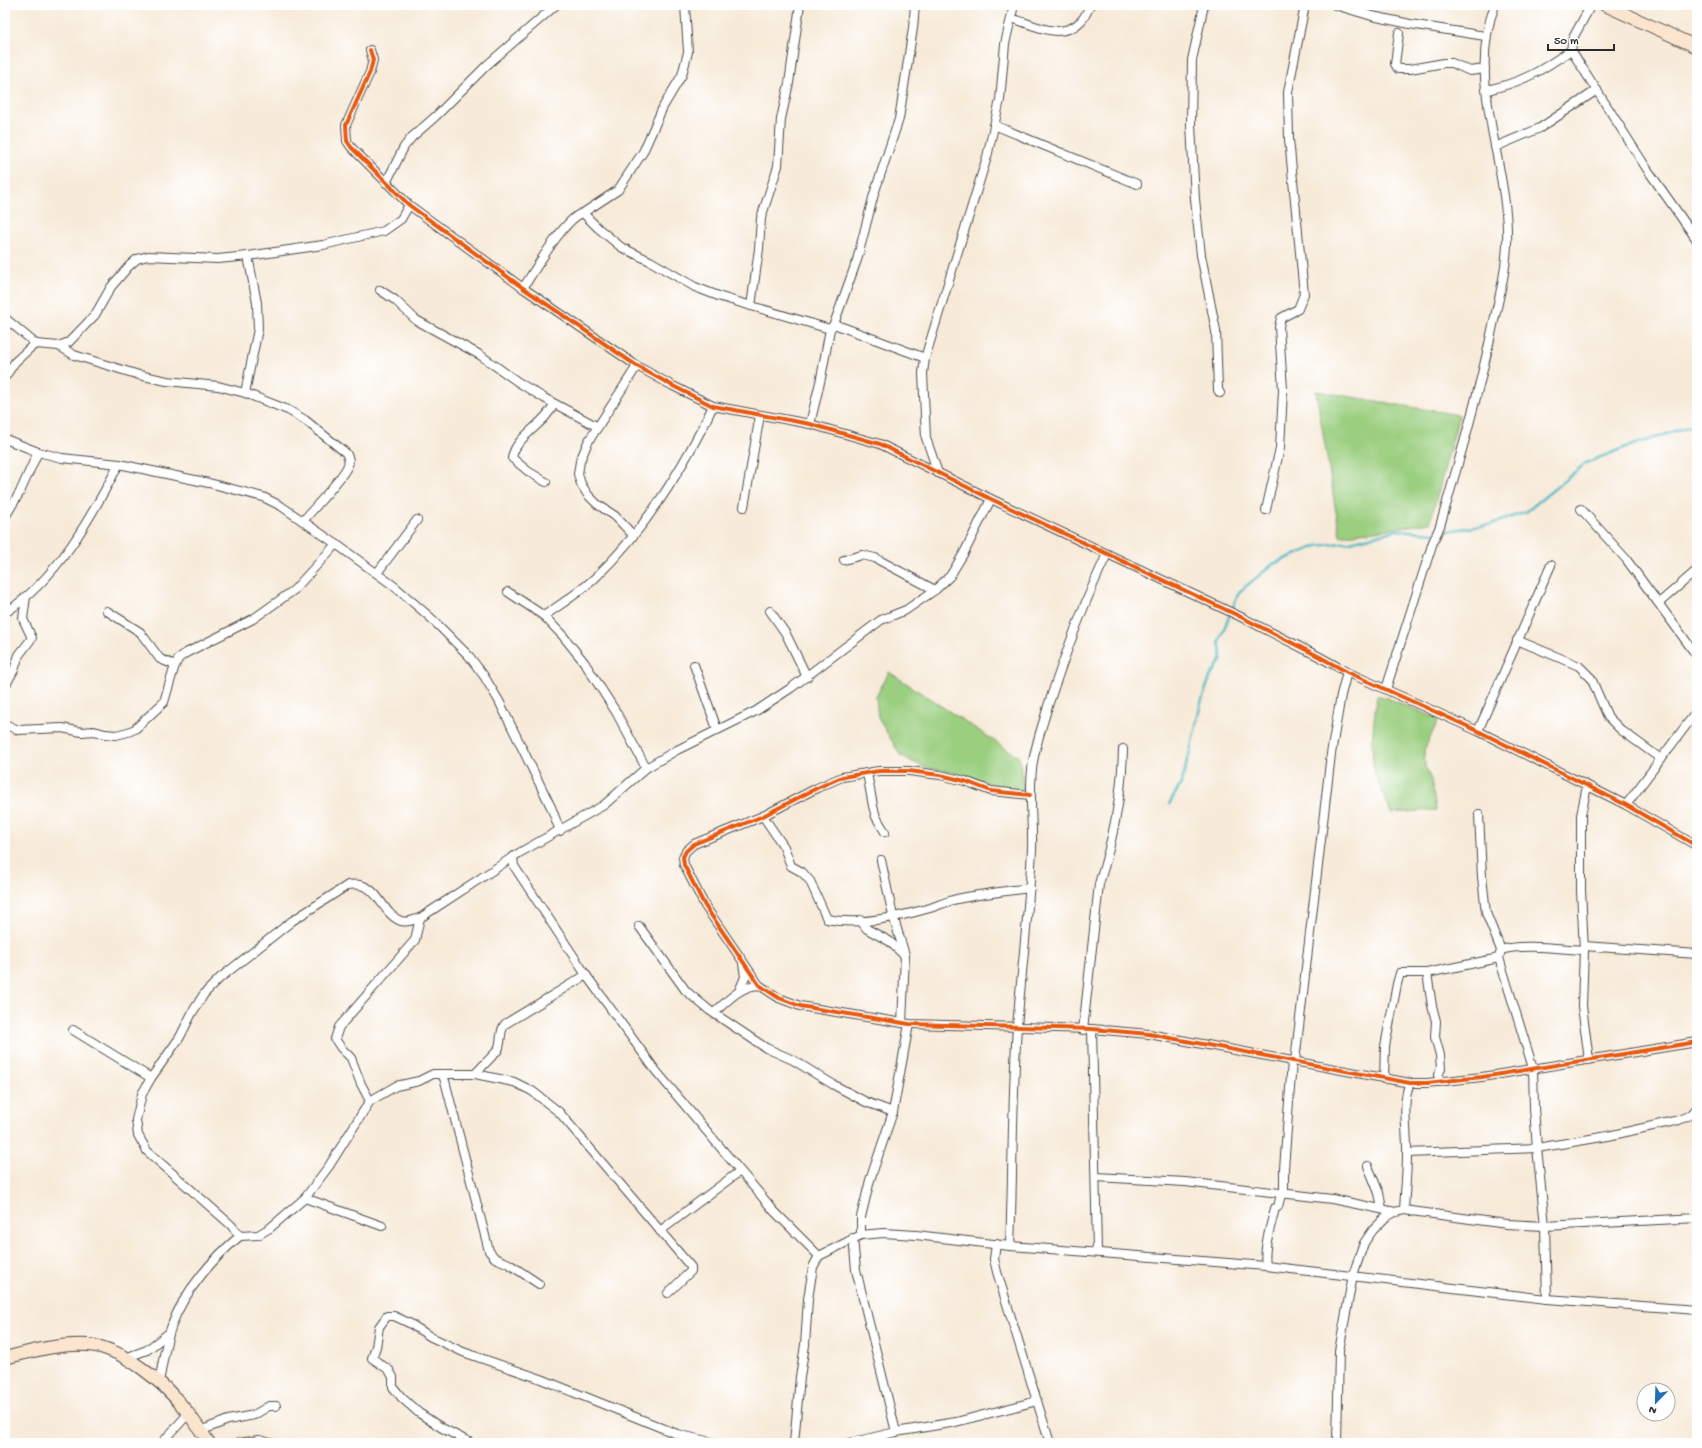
<svg xmlns="http://www.w3.org/2000/svg" width="1702" height="1448" viewBox="0 0 1702 1448" font-family="'Gochi Hand',sans-serif">
<style>
.green{fill:#9bcf80;stroke:#637d56}
.lines{fill:none;stroke-linecap:round;stroke-linejoin:round}
.stream{stroke:#4ab8c4;stroke-width:2.5}
.street-casing{stroke:#4a4845;stroke-width:10}
.secondary-casing{stroke:#4a4845;stroke-width:14}
.street{stroke:#fff;stroke-width:8}
.secondary{stroke:#fce5cf;stroke-width:12}
.cycleway-casing{stroke:#fff;stroke-width:6}
.cycleway{stroke:#e8590c;stroke-width:4}
</style>
<rect width="100%" height="100%" fill="#fff"/>
<filter id="ink" filterUnits="userSpaceOnUse"><feTurbulence type="fractalNoise" baseFrequency=".025" numOctaves="2"/><feDisplacementMap in="SourceGraphic" scale="8" xChannelSelector="R" yChannelSelector="G"/><feConvolveMatrix kernelMatrix="1 2 1 2 8 2 1 2 1" color-interpolation-filters="sRGB"/></filter>
<filter id="wash" filterUnits="userSpaceOnUse"><feTurbulence type="fractalNoise" baseFrequency=".012" numOctaves="4" result="noise"/><feDisplacementMap in="SourceGraphic" scale="16" xChannelSelector="R" yChannelSelector="G"/><feGaussianBlur stdDeviation="0.9" result="paint"/><feColorMatrix in="noise" values="0 0 0 0 0 0 0 0 0 0 0 0 0 0 0 0 0 1.4 0 .05"/><feComposite in="paint" operator="in"/></filter>
<g filter="url(#wash)">
<rect width="100%" height="100%" fill="#f7ead8"/>
<!-- green -->
<g class="green">
<polygon points="1316,391 1459,415 1430,523 1340,536"/>
<polygon points="889,672 1019,757 1024,789 999,786 966,776 921,766 901,756 878,718 876,697"/>
<path d="M1377 695 1387 698 1439 719 1424 750 1425 766 1431 780 1436 810 1391 813C1386 797 1375 780 1373 763 1371 742 1374 717 1377 695Z"/>
</g>
<g class="lines">
<!-- stream -->
<g class="stream">
<polyline points="1439,532 1488,525 1526,512 1586,463 1621,449 1697,424"/>
<polyline points="1169,804 1181,784 1190,751 1201,703 1210,677 1222,659 1219,641 1239,592 1273,564 1317,546 1350,542 1397,530 1434,533"/>
</g>
</g>
</g>
<g filter="url(#ink)">
<g class="lines">
<defs>
<g id="street">
<polyline points="1204,5 1192,60 1191,125 1195,199 1201,255 1216,331 1218,390 1220,393"/>
<polyline points="1335,5 1372,16 1410,24 1485,36"/>
<polyline points="1591,5 1573,38 1571,50 1647,169 1697,240"/>
<path d="M1011 18C1033 24 1061 42 1081 21 1085 17 1088 10 1090 5"/>
<polyline points="1399,33 1395,64 1398,69 1410,69 1444,63 1452,63 1470,71 1485,69"/>
<polyline points="370,50 373,60 370,72 346,125 347,141 351,147 409,205 523,288 637,366 673,386 713,406 810,424 880,444 991,499 1239,616 1318,656 1347,672 1478,731 1626,805 1697,846"/>
<path d="M1487 90C1523 82 1541 71 1571 50"/>
<polyline points="994,125 1137,184"/>
<polyline points="1495,147 1540,128 1597,90"/>
<polyline points="386,183 404,147 412,137 436,116 487,65 556,5"/>
<polyline points="583,213 598,228 621,247 650,261 695,287 721,297 830,329"/>
<path d="M523 288C534 272 565 217 583 213L618 190 643 152 663 107 682 75 688 52 685 5"/>
<polyline points="380,290 395,300 416,320 480,355 518,382 544,398 598,427"/>
<polyline points="751,306 759,249 761,218 778,166 781,119 789,83 800,5"/>
<polyline points="5,318 36,344"/>
<polyline points="834,324 857,260 874,194 899,119 913,28 915,5"/>
<path d="M59 346 74 355 139 375 167 381 218 386 245 393 288 410 305 420 346 453C348 457 350 460 348 465 344 477 313 509 303 521"/>
<polyline points="5,377 15,362 30,348 36,344 59,346 69,342 95,315 111,287 129,266 137,259 148,256 218,259 248,256 323,245 384,231 401,219 409,205"/>
<polyline points="245,393 258,329 257,303 248,256"/>
<polyline points="810,424 821,378 830,329 834,324 925,358"/>
<polyline points="5,439 38,452 62,458 119,464 209,483 263,497 281,506 336,544 394,586 431,618 469,656 484,676 499,701 551,807 560,831"/>
<polyline points="938,473 926,438 923,373 925,358 987,157 1000,100 1005,44 1014,5"/>
<path d="M546 482 529 472 512 458C515 436 545 425 554 404"/>
<polyline points="744,507 760,415"/>
<polyline points="1581,509 1626,559 1697,656"/>
<polyline points="1266,510 1280,448 1283,390 1279,327 1281,318 1298,309 1304,294 1289,139 1288,92 1305,5"/>
<polyline points="5,517 20,492 38,452"/>
<polyline points="633,535 615,516 597,504 588,495 581,484 578,474 580,461 588,442 637,366"/>
<polyline points="844,560 862,555 875,558 935,590"/>
<polyline points="377,573 417,520"/>
<polyline points="508,592 544,616 563,636 584,662 616,712 646,768"/>
<polyline points="1659,603 1697,570"/>
<polyline points="107,611 140,632 160,659 175,665"/>
<polyline points="770,611 786,634 807,677"/>
<path d="M5 613C58 578 90 519 119 464"/>
<path d="M544 616C561 604 580 592 595 578 646 529 683 469 713 406"/>
<polyline points="1517,640 1579,666 1591,678 1608,717 1621,730 1661,759"/>
<polyline points="694,665 717,729"/>
<polyline points="5,686 14,670 19,655 32,638 23,619 26,596"/>
<path d="M1386 689 1433 542 1440 526C1459 461 1478 396 1492 330 1498 302 1506 273 1507 244 1510 165 1465 82 1495 5"/>
<polyline points="5,724 18,730 62,728 82,732 94,731 105,734 116,735 128,732 135,729 164,702 175,665 179,658 186,653 253,619 294,590 336,544"/>
<polyline points="1478,731 1551,565"/>
<polyline points="867,773 873,806 876,817 885,832"/>
<polyline points="1587,786 1581,815 1581,890 1584,950 1582,1006 1589,1060"/>
<polyline points="1030,795 991,791 965,781 940,775 909,771 879,771 842,777 817,788 763,816 694,844 686,851 683,857 684,865 705,906 759,985 779,998 800,1006 909,1024 1092,1029 1149,1034 1410,1083 1427,1083 1482,1077 1697,1042"/>
<polyline points="1626,805 1697,711"/>
<polyline points="1479,814 1482,877 1486,913 1501,950 1499,958 1533,1068 1534,1108 1537,1148 1545,1226 1547,1299"/>
<path d="M763 816 784 847 791 866 802 872 810 881 827 919C860 926 899 917 930 908 939 905 948 901 957 899 981 894 1005 891 1030 888"/>
<polyline points="513,858 514,866 586,975 656,1071 774,1211 819,1256"/>
<polyline points="881,860 893,916 905,955 902,1023"/>
<polyline points="860,920 867,929 889,941 904,955"/>
<polyline points="639,926 686,991 709,1010 766,1048 793,1060 834,1085 866,1102 893,1112"/>
<polyline points="1584,946 1697,954"/>
<path d="M1501 950C1521 943 1562 949 1584 950"/>
<polyline points="1427,973 1432,1006 1436,1021 1435,1037 1440,1055 1441,1069 1438,1075 1441,1082"/>
<polyline points="739,991 745,977 743,963"/>
<path d="M714 1013C727 1001 740 986 759 985"/>
<polyline points="1092,1029 1097,1251"/>
<polyline points="73,1030 151,1078"/>
<path d="M1083 1030 1099 884C1113 840 1122 795 1123 749"/>
<polyline points="1295,1061 1331,754 1341,695 1347,672"/>
<polyline points="442,1074 445,1081 489,1251 495,1258 509,1264 539,1284"/>
<path d="M475 1074 498 1050C502 1042 499 1031 505 1024L586 975"/>
<polyline points="1384,1079 1385,1046 1397,984 1400,973 1427,973 1499,958"/>
<polyline points="370,1101 361,1084 351,1058 341,1048 335,1039 339,1027 415,940 420,918"/>
<polyline points="1407,1153 1537,1148 1608,1136 1679,1120 1688,1116 1697,1109"/>
<polyline points="1368,1166 1379,1193 1382,1209"/>
<polyline points="1096,1177 1185,1182 1332,1199 1395,1212"/>
<polyline points="1284,1194 1284,1169 1292,1061"/>
<polyline points="305,1198 382,1226"/>
<path d="M1404 1210C1405 1191 1407 1173 1407 1154 1408 1134 1401 1101 1410 1083"/>
<polyline points="660,1231 740,1171"/>
<polyline points="861,1235 861,1217 870,1180 893,1112 909,1024"/>
<path d="M240 1236 231 1225 147 1151 138 1135 136 1120 142 1094 151 1078 180 1037 192 1013 204 994 220 978 292 921 348 885C380 880 379 913 401 921 407 923 414 920 420 918L519 853 604 805 646 768 677 750 756 711 791 688 881 620 906 610 935 590 950 576 964 553 991 499"/>
<polyline points="853,1238 856,1270 896,1432"/>
<polyline points="996,1244 994,1259 997,1272 1050,1443"/>
<path d="M1010 1246C1013 1173 1012 1100 1017 1027 1022 968 1029 909 1032 849 1033 820 1028 791 1033 762 1036 743 1043 724 1048 706 1065 654 1084 603 1107 554"/>
<path d="M1266 1266C1263 1247 1271 1226 1275 1208L1278 1207 1281 1194"/>
<polyline points="125,1358 147,1350 169,1333"/>
<path d="M159 1382C163 1363 165 1343 172 1325 183 1293 214 1257 240 1236L258 1235 270 1228 305 1198 329 1166 370 1101 396 1086 419 1081 433 1074H475L514 1082 532 1091 559 1112 691 1267V1271L668 1293"/>
<polyline points="200,1431 228,1420 254,1415 269,1406 276,1406"/>
<polyline points="162,1443 188,1414"/>
<polyline points="239,1443 259,1440 271,1443"/>
<polyline points="471,1443 442,1428 419,1413 402,1398 393,1387 393,1377 389,1370 372,1358 376,1347 379,1327 387,1316 394,1316 409,1323 431,1337 463,1352 541,1379 677,1434 715,1443"/>
<polyline points="794,1443 800,1377 805,1345 808,1299 813,1267 819,1256 861,1235 883,1233 916,1235 1010,1246 1266,1266 1547,1299 1697,1310"/>
<polyline points="849,1443 896,1432 956,1422 1037,1401"/>
<polyline points="1337,1443 1339,1351 1353,1275 1364,1243 1373,1230 1385,1218 1395,1212 1404,1210 1507,1224 1545,1226 1697,1218"/>
</g>
<g id="secondary">
<polyline points="1605,5 1697,47"/>
<path d="M5 1358C32 1351 61 1343 89 1345 123 1348 164 1383 184 1408 193 1419 201 1431 209 1443"/>
</g>
</defs>
<!-- street casing -->
<use href="#street" class="street-casing"/>
<!-- secondary casing -->
<use href="#secondary" class="secondary-casing"/>
<!-- street -->
<use href="#street" class="street"/>
<!-- secondary -->
<use href="#secondary" class="secondary"/>
<defs>
<g id="cycleway">
<polyline points="370,50 373,60 370,72 346,125 347,141 351,147 409,205 523,288 637,366 673,386 713,406 810,424 880,444 991,499 1239,616 1318,656 1347,672 1478,731 1626,805 1697,846"/>
<polyline points="1030,795 991,791 965,781 940,775 909,771 879,771 842,777 817,788 763,816 694,844 686,851 683,857 684,865 705,906 759,985 779,998 800,1006 909,1024 1092,1029 1149,1034 1410,1083 1427,1083 1482,1077 1697,1042"/>
</g>
</defs>
<!-- cycleway casing -->
<use href="#cycleway" class="cycleway-casing"/>
<!-- cycleway -->
<use href="#cycleway" class="cycleway"/>
</g>
</g>
<!-- margin -->
<rect width="1702" height="1448" fill="none" stroke="#fff" stroke-width="20"/>
<!-- north arrow -->
<g transform="translate(1656 1402) rotate(203)"><circle r="19" fill="#ffffff" stroke="#aaaaaa"/>
<path d="M0-3L7 15L0 10L-7 15Z" fill="#1f6fb2"/>
<text y="-6" font-size="11" font-weight="bold" text-anchor="middle" fill="#2b2b2b">N</text>
</g>
<!-- scale -->
<path d="M1548 44v6h66v-6" fill="none" stroke="#2b2b2b" stroke-width="2"/>
<text x="1554" y="44" font-size="12" fill="#2b2b2b" stroke="#ffffff" stroke-width="3" paint-order="stroke">50 m</text>
</svg>
